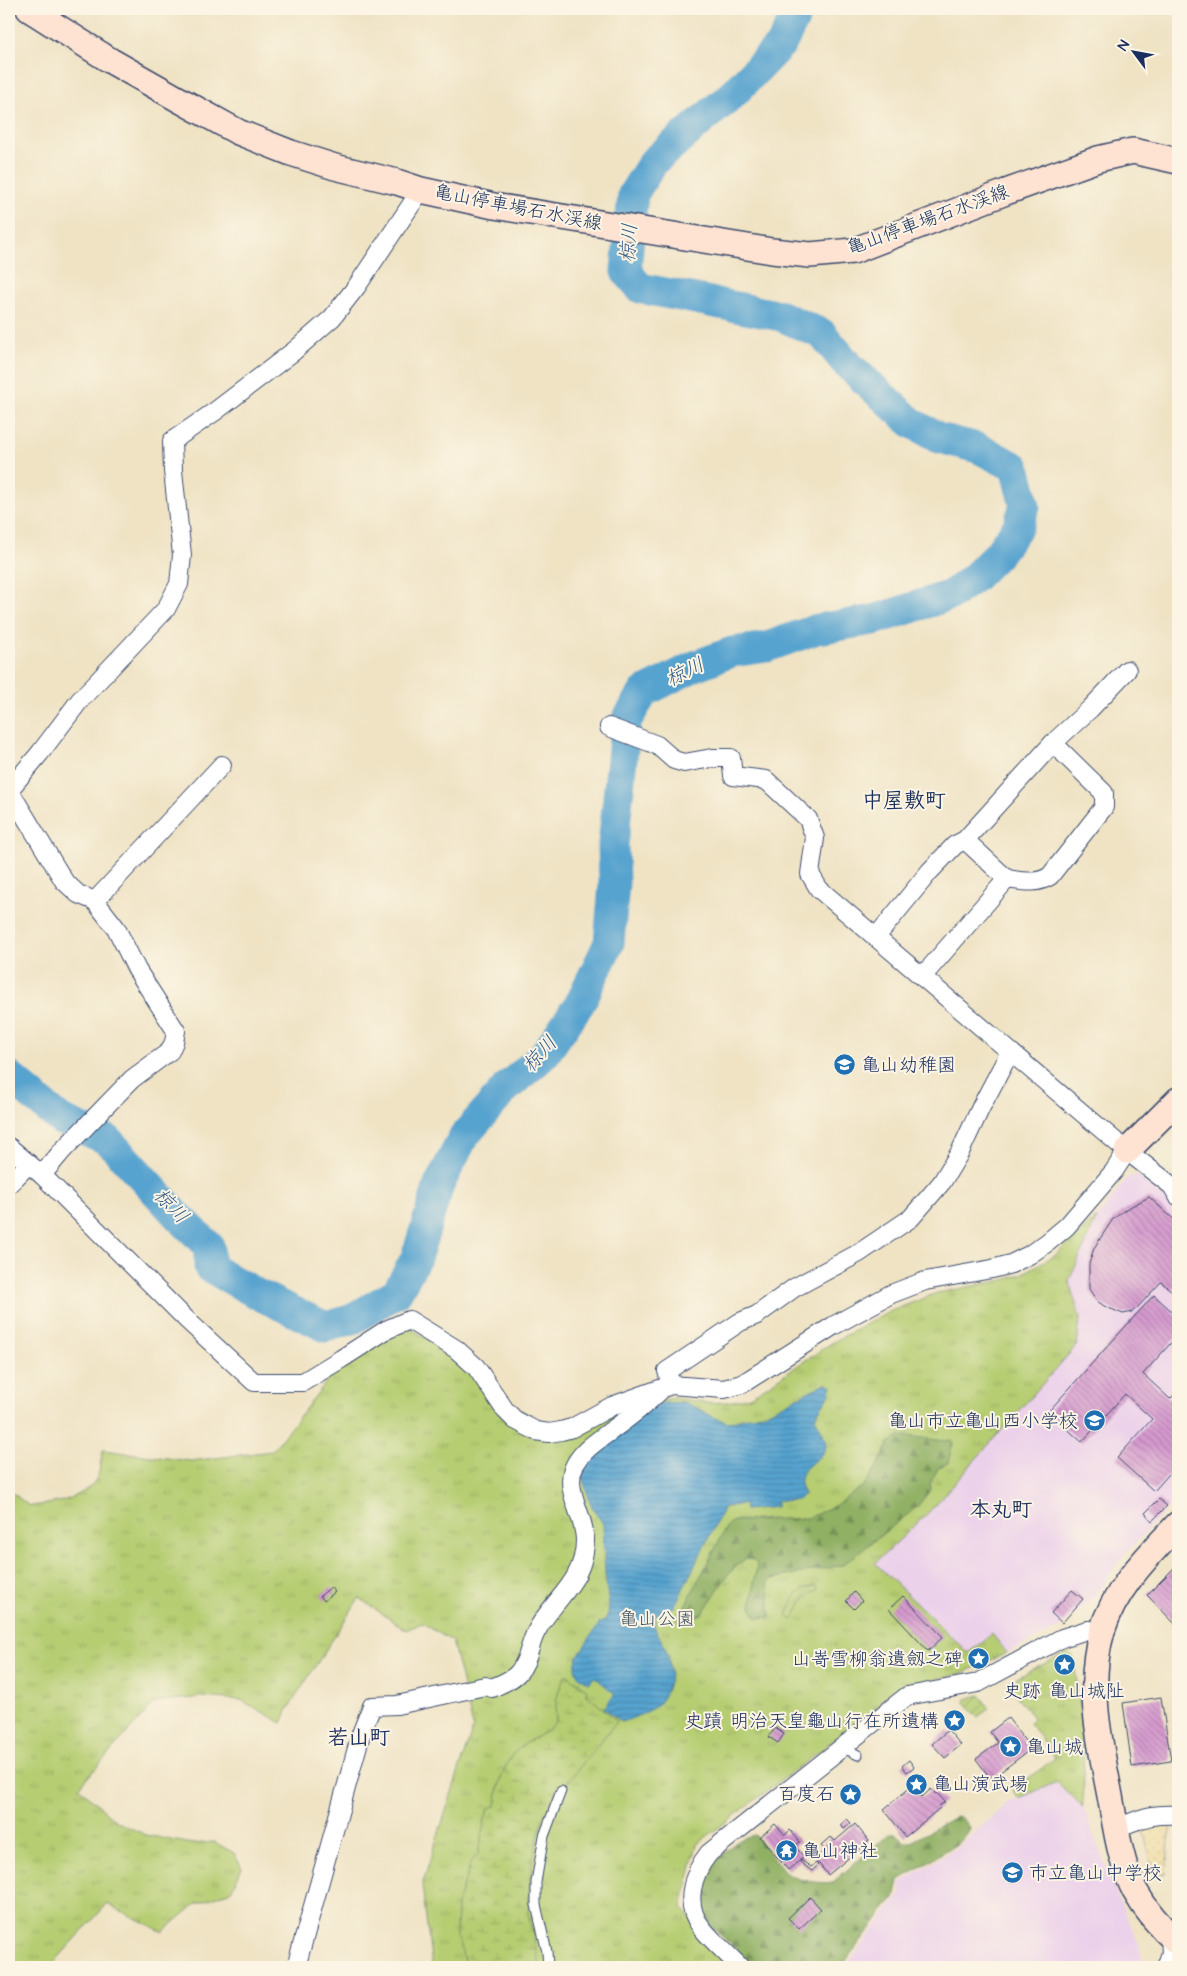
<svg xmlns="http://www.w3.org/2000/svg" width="1187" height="1976" viewBox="0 0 1187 1976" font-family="'Architects Daughter','Klee One',sans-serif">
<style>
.built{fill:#ecd1ea}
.grass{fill:url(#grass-tufts);stroke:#687e68}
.forest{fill:url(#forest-firs);stroke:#567061}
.wetland{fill:url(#wetland-marsh);stroke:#687e68}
.sand{fill:url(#sand-dots);stroke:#84847e}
.garden{fill:url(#garden-furrows);stroke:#687e68}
.water{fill:url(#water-rules);stroke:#386996}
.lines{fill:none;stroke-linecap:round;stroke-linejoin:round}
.river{stroke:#56a3cf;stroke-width:31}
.building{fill:url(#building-back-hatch)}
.lane-casing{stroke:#3b4a6d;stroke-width:11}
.street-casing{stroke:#3b4a6d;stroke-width:20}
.secondary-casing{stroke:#3b4a6d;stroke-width:28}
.lane{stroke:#fff;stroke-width:9}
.street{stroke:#fff;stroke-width:18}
.secondary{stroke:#fee3d2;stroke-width:25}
.labels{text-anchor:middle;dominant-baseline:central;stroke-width:4;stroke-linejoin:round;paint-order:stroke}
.street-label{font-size:19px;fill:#1b2f5e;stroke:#fcf5e5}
.poi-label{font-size:19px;fill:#1b2f5e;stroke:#fcf5e5;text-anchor:start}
.park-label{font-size:19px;fill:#425663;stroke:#fcf5e5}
.water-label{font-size:20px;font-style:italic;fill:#305886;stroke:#fcf5e5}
.quarter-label{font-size:21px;font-weight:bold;fill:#1b2f5e;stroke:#fcf5e5}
</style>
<defs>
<pattern id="grass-tufts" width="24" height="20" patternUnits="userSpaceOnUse" patternTransform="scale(1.25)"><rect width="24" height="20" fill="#b6cd72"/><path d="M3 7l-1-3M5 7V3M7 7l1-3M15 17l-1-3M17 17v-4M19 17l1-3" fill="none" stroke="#9cb065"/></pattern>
<pattern id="forest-firs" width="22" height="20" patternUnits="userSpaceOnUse" patternTransform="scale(1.25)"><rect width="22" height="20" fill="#90b064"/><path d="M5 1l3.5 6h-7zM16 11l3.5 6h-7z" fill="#759056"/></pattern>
<pattern id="wetland-marsh" width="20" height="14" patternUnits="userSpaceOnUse" patternTransform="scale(1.25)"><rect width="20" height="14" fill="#b6cd72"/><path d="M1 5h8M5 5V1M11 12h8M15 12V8" fill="none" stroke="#9cb065"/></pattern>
<pattern id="sand-dots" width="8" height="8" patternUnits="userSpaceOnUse" patternTransform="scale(1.25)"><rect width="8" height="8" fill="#eeda9e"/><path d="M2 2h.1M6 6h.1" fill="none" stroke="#ccbb8a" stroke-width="1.8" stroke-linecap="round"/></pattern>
<pattern id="garden-furrows" width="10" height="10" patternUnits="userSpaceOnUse" patternTransform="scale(1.25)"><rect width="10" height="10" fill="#b6cd72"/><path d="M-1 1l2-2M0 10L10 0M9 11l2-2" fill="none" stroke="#9cb065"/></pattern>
<pattern id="water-rules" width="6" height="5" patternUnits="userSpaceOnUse" patternTransform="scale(1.25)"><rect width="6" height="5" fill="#56a3cf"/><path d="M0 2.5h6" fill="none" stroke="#4685ab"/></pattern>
<pattern id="building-back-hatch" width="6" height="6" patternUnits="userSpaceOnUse" patternTransform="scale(1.25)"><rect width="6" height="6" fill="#d599ce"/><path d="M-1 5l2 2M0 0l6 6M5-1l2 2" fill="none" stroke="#ac7daa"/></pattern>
</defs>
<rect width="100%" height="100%" fill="#fcf5e5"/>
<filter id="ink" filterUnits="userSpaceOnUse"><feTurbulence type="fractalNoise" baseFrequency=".02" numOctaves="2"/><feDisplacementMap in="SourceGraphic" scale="10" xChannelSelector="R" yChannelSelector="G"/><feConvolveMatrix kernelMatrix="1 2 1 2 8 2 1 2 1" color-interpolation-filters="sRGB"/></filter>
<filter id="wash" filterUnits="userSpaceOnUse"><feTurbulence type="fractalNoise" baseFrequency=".0096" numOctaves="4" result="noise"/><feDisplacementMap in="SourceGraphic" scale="20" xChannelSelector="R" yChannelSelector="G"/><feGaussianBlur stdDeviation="1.12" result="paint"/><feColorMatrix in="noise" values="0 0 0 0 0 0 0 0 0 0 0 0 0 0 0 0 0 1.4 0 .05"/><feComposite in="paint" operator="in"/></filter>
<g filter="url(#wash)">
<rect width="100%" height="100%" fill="#efe3c4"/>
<!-- built -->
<g class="built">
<polygon points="1138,1175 1178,1211 1178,1497 1121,1558 1098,1593 1062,1626 1007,1653 992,1634 968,1653 875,1563 929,1512 1077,1345 1080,1318 1069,1281 1097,1218 1128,1177"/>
<polygon points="1057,1782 1083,1807 1117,1895 1139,1944 1144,1967 845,1967 902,1892 900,1883 961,1845 1007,1803 1040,1788"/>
</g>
<!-- grass -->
<g class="grass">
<path d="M1097 1218 1069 1281 1080 1318 1077 1345 929 1512 875 1563 968 1653 992 1634 1007 1653 960 1674 907 1685 697 1844 682 1907 726 1967H432L422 1885 473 1727 452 1641 422 1623 406 1630 359 1598 288 1709 282 1723 241 1700 202 1697 155 1702 79 1787 117 1822 146 1835 192 1844 214 1842 234 1853 242 1868 231 1891 196 1904 163 1932 107 1904 50 1967H20L9 1958V1490L29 1506C53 1504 78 1501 95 1481 100 1474 101 1459 103 1450L191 1461 272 1451 335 1371 388 1335 411 1329 450 1352 532 1437 636 1403 675 1398 706 1403 728 1402 750 1397 833 1342 891 1311 937 1293 1004 1280 1022 1274 1055 1255Z"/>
<path d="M1067 1652 1073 1656C1081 1707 1086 1754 1083 1807L1057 1782 1019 1798 1013 1790 1055 1758 1029 1723 1034 1719 1007 1683Z"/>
</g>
<!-- forest -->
<g class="forest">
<polygon points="908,1436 945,1441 951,1440 953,1442 948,1463 939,1467 930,1483 931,1489 917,1507 843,1565 771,1579 768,1582 771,1617 759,1618 755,1616 751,1606 757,1564 753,1560 746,1558 728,1574 702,1614 681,1622 679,1621 679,1617 728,1524 734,1521 808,1518 836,1505 863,1486 875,1470 890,1442 900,1437"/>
<path d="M957 1816 962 1818 970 1830 960 1842 899 1880 896 1895 841 1967H752C744 1958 737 1950 728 1942 723 1937 716 1932 711 1926 696 1905 701 1872 720 1856 732 1846 739 1837 755 1835L786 1873C798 1881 819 1884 833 1882L889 1834H896L905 1842H911Z"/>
</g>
<!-- wetland -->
<path class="wetland" d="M566 1674 587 1690 586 1694 617 1721 567 1783 555 1794 541 1824 531 1868 528 1913 540 1967H465L460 1942 456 1937 457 1903 472 1861 478 1854 485 1819 489 1808 496 1806C498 1787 503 1762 518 1749 530 1738 546 1735 556 1721 554 1702 558 1690 566 1674Z"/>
<!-- sand -->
<polygon class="sand" points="1171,1821 1166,1874 1159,1874 1153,1870 1143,1830 1160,1822"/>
<!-- garden -->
<g class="garden">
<path d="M817 1585 818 1589 802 1601 794 1618 792 1620 789 1618 787 1615C794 1596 797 1590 817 1585Z"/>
<polygon points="980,1695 989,1709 977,1717 965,1702 966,1699"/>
</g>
<!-- water -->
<path class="water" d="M826 1383 832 1386 828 1397 815 1417C818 1424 827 1438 826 1446 822 1463 788 1468 804 1494L798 1500 776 1501V1507L745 1510 744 1504 724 1507 674 1607 656 1614C652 1630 656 1629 663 1643 673 1663 673 1688 657 1705 648 1713 633 1718 622 1722L604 1708 615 1694 595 1677 588 1683 578 1675 575 1669 577 1657 599 1624 605 1620 608 1614 609 1605 605 1575 603 1524 591 1505 581 1473 591 1454 651 1404 683 1402 695 1407 715 1418 728 1422 768 1412Z"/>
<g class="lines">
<!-- river -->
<polyline class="river" points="9,1076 61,1120 108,1140 177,1215 209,1246 209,1267 257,1294 326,1327 353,1319 397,1292 416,1258 439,1185 464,1136 506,1088 544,1055 580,1003 609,943 614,883 613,845 626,721 644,692 697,665 732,652 767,647 817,629 874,620 951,595 974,578 998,554 1017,528 1025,506 1015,467 978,448 939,438 912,423 848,365 822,334 781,316 640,288 626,271 633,194 654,161 732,95 782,43 799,9"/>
</g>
<g id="blocks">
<!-- building -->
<g class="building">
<polygon points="1149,1197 1178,1223 1178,1284 1172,1291 1161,1282 1137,1308 1132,1312 1123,1314 1104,1306 1097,1301 1089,1289 1089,1264 1094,1248 1113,1219 1126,1209"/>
<polygon points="1154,1295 1178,1317 1178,1335 1143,1374 1170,1399 1177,1392 1178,1394 1178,1464 1154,1491 1117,1458 1152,1419 1125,1394 1082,1442 1048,1412"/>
<polygon points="1159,1499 1167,1506 1152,1521 1145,1513"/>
<polygon points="1178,1564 1178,1627 1147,1595"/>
<polygon points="331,1587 335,1592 324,1601 320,1596"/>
<polygon points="1072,1590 1083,1599 1062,1623 1051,1613"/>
<polygon points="854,1592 862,1601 854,1609 846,1601"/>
<polygon points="903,1596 943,1637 928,1651 889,1609"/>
<polygon points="1161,1697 1171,1761 1132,1767 1123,1703"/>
<polygon points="1008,1718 1031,1749 991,1779 976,1759 998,1743 990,1732"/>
<polygon points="775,1728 784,1734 778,1743 769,1737"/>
<polygon points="948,1730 961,1745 945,1758 932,1744"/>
<polygon points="909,1760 914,1767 907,1772 902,1766"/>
<polygon points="912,1786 922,1797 931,1789 936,1794 937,1793 945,1802 939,1806 940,1808 905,1837 884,1809"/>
<polygon points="847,1819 851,1823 844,1829 840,1825"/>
<polygon points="775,1824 785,1835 790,1830 800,1842 795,1846 804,1857 788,1870 760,1837"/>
<polygon points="855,1824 869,1841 828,1875 815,1859 825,1850 821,1846 831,1837 835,1841"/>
<polygon points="801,1860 811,1867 816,1863 818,1865 812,1871 800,1862"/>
<polygon points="810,1897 821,1909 799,1929 788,1918"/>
</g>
</g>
</g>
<g filter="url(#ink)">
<use href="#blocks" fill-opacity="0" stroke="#3b4a6d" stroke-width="1"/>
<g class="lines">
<defs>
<g id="lane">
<polyline points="842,1747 858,1755"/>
<polyline points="548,1967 547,1952 536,1905 536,1882 544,1836 561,1791"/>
</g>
<g id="street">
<polyline points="609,727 657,745 674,760 684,763 712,758 731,758 733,776 766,780 808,819 815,838 810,874 819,889 1127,1151 1172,1186 1178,1196"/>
<polyline points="9,790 40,753 80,700 166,609 179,584 182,555 173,471 172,441 217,410 294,351 332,318 357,286 421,190"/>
<polyline points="9,790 64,881 78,894 95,901 116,928 137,970 176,1031 174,1042 170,1051 132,1079 63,1150 42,1175"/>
<polyline points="965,840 1007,879"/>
<polyline points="95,901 222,765"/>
<polyline points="876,937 930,871 955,845 965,840 1053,743 1090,709 1127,670"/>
<path d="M922 977 1007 879C1023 881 1036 885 1050 876L1104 807V793L1053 743"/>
<polyline points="9,1147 42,1175 188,1321 254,1382 303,1382 341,1359 386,1330 409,1320 456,1349 476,1367 505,1410 515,1420 536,1431 549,1433 561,1431 572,1428 612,1406 671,1385 724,1389 742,1384 833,1326 891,1294 925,1281 992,1269 1011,1264 1029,1255 1048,1242 1067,1226 1114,1171 1127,1151"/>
<polyline points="9,1184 29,1164"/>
<polyline points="671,1385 667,1371 740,1322 757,1315 794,1288 859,1253 911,1218 942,1182 960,1152 981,1107 1010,1052"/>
<path d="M1116 1828C1142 1819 1149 1813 1178 1815"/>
<path d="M296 1967 361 1734 372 1706 397 1705 485 1686 492 1688C501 1684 512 1680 518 1673 529 1661 529 1645 536 1632 553 1598 585 1583 585 1540 585 1515 561 1487 576 1463 584 1449 599 1440 612 1430 629 1418 644 1406 659 1392"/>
<path d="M740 1967C728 1954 713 1942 702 1928 683 1905 692 1874 709 1853L907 1696 978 1683 1062 1638 1087 1630 1102 1631"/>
<polyline points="1166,1967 1171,1953 1170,1936"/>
</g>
<g id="secondary">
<polyline points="29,9 111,61 178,99 238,132 291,153 335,167 397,182 421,190 494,206 772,251 810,255 853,251 1006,192 1098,159 1133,151 1178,161"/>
<polyline points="1127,1151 1178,1100"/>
<path d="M1178 1524C1148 1556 1115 1588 1102 1631 1086 1685 1100 1743 1110 1796 1116 1828 1120 1862 1135 1891 1146 1911 1161 1928 1178 1943"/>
</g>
</defs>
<!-- lane casing -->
<use href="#lane" class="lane-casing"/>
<!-- street casing -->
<use href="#street" class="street-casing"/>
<!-- secondary casing -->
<use href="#secondary" class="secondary-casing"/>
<!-- lane -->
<use href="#lane" class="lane"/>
<!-- street -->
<use href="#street" class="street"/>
<!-- secondary -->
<use href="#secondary" class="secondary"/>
</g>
</g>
<!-- icons -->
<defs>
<symbol id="school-disc" viewBox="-11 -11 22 22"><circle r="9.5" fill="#1f6fb2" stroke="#fcf5e5"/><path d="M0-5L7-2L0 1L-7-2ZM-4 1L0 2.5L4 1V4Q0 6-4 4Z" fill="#fff"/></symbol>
<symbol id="sight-disc" viewBox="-11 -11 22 22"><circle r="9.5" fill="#1f6fb2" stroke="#fcf5e5"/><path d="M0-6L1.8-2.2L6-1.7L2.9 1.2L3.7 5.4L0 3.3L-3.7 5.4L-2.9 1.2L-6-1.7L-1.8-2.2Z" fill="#fff"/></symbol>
<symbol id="temple-disc" viewBox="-11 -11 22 22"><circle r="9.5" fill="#1f6fb2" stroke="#fcf5e5"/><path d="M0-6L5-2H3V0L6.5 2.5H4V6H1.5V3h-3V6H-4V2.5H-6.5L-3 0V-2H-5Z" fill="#fff"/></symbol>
</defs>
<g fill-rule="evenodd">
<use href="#school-disc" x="832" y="1052" width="25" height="25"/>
<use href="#school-disc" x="1082" y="1408" width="25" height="25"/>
<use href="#sight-disc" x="966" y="1646" width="25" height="25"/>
<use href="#sight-disc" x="1052" y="1652" width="25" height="25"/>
<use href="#sight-disc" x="942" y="1708" width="25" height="25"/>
<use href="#sight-disc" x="998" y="1734" width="25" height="25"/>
<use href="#sight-disc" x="904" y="1772" width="25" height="25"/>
<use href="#sight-disc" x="838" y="1782" width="25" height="25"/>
<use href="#temple-disc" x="774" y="1838" width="25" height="25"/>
<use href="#school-disc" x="1000" y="1860" width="25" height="25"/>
</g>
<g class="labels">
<!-- street labels -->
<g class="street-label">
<text transform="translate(518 208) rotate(11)">亀山停車場石水渓線</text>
<text transform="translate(928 220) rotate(-20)">亀山停車場石水渓線</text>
</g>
<!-- poi labels -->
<g class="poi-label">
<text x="861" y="1065">亀山幼稚園</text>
<text x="1078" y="1421" text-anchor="end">亀山市立亀山西小学校</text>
<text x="963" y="1659" text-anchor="end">山嵜雪柳翁遺劔之碑</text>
<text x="1064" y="1691" text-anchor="middle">史跡 亀山城阯</text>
<text x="939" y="1721" text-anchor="end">史蹟 明治天皇龜山行在所遺構</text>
<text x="1026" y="1747">亀山城</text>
<text x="933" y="1784">亀山演武場</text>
<text x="835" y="1794" text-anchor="end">百度石</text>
<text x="802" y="1851">亀山神社</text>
<text x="1029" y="1873">市立亀山中学校</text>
</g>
<!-- park labels -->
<g class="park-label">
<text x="657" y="1619">亀山公園</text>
</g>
<!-- water labels -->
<g class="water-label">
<text transform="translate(629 243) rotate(-86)">椋川</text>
<text transform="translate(685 672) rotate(-26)">椋川</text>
<text transform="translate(540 1054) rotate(-48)">椋川</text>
<text transform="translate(171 1206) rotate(46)">椋川</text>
</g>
<!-- quarter labels -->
<g class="quarter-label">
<text x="904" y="800">中屋敷町</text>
<text x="1001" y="1509">本丸町</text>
<text x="359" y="1737">若山町</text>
</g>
</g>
<!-- margin -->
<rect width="1187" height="1976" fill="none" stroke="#fcf5e5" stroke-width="30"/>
<!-- north arrow -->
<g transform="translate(1134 52) rotate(302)" stroke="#fcf5e5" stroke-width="4" paint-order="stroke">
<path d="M0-4L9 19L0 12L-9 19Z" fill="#1b2f5e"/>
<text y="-8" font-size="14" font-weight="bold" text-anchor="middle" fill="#1b2f5e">N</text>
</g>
</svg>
